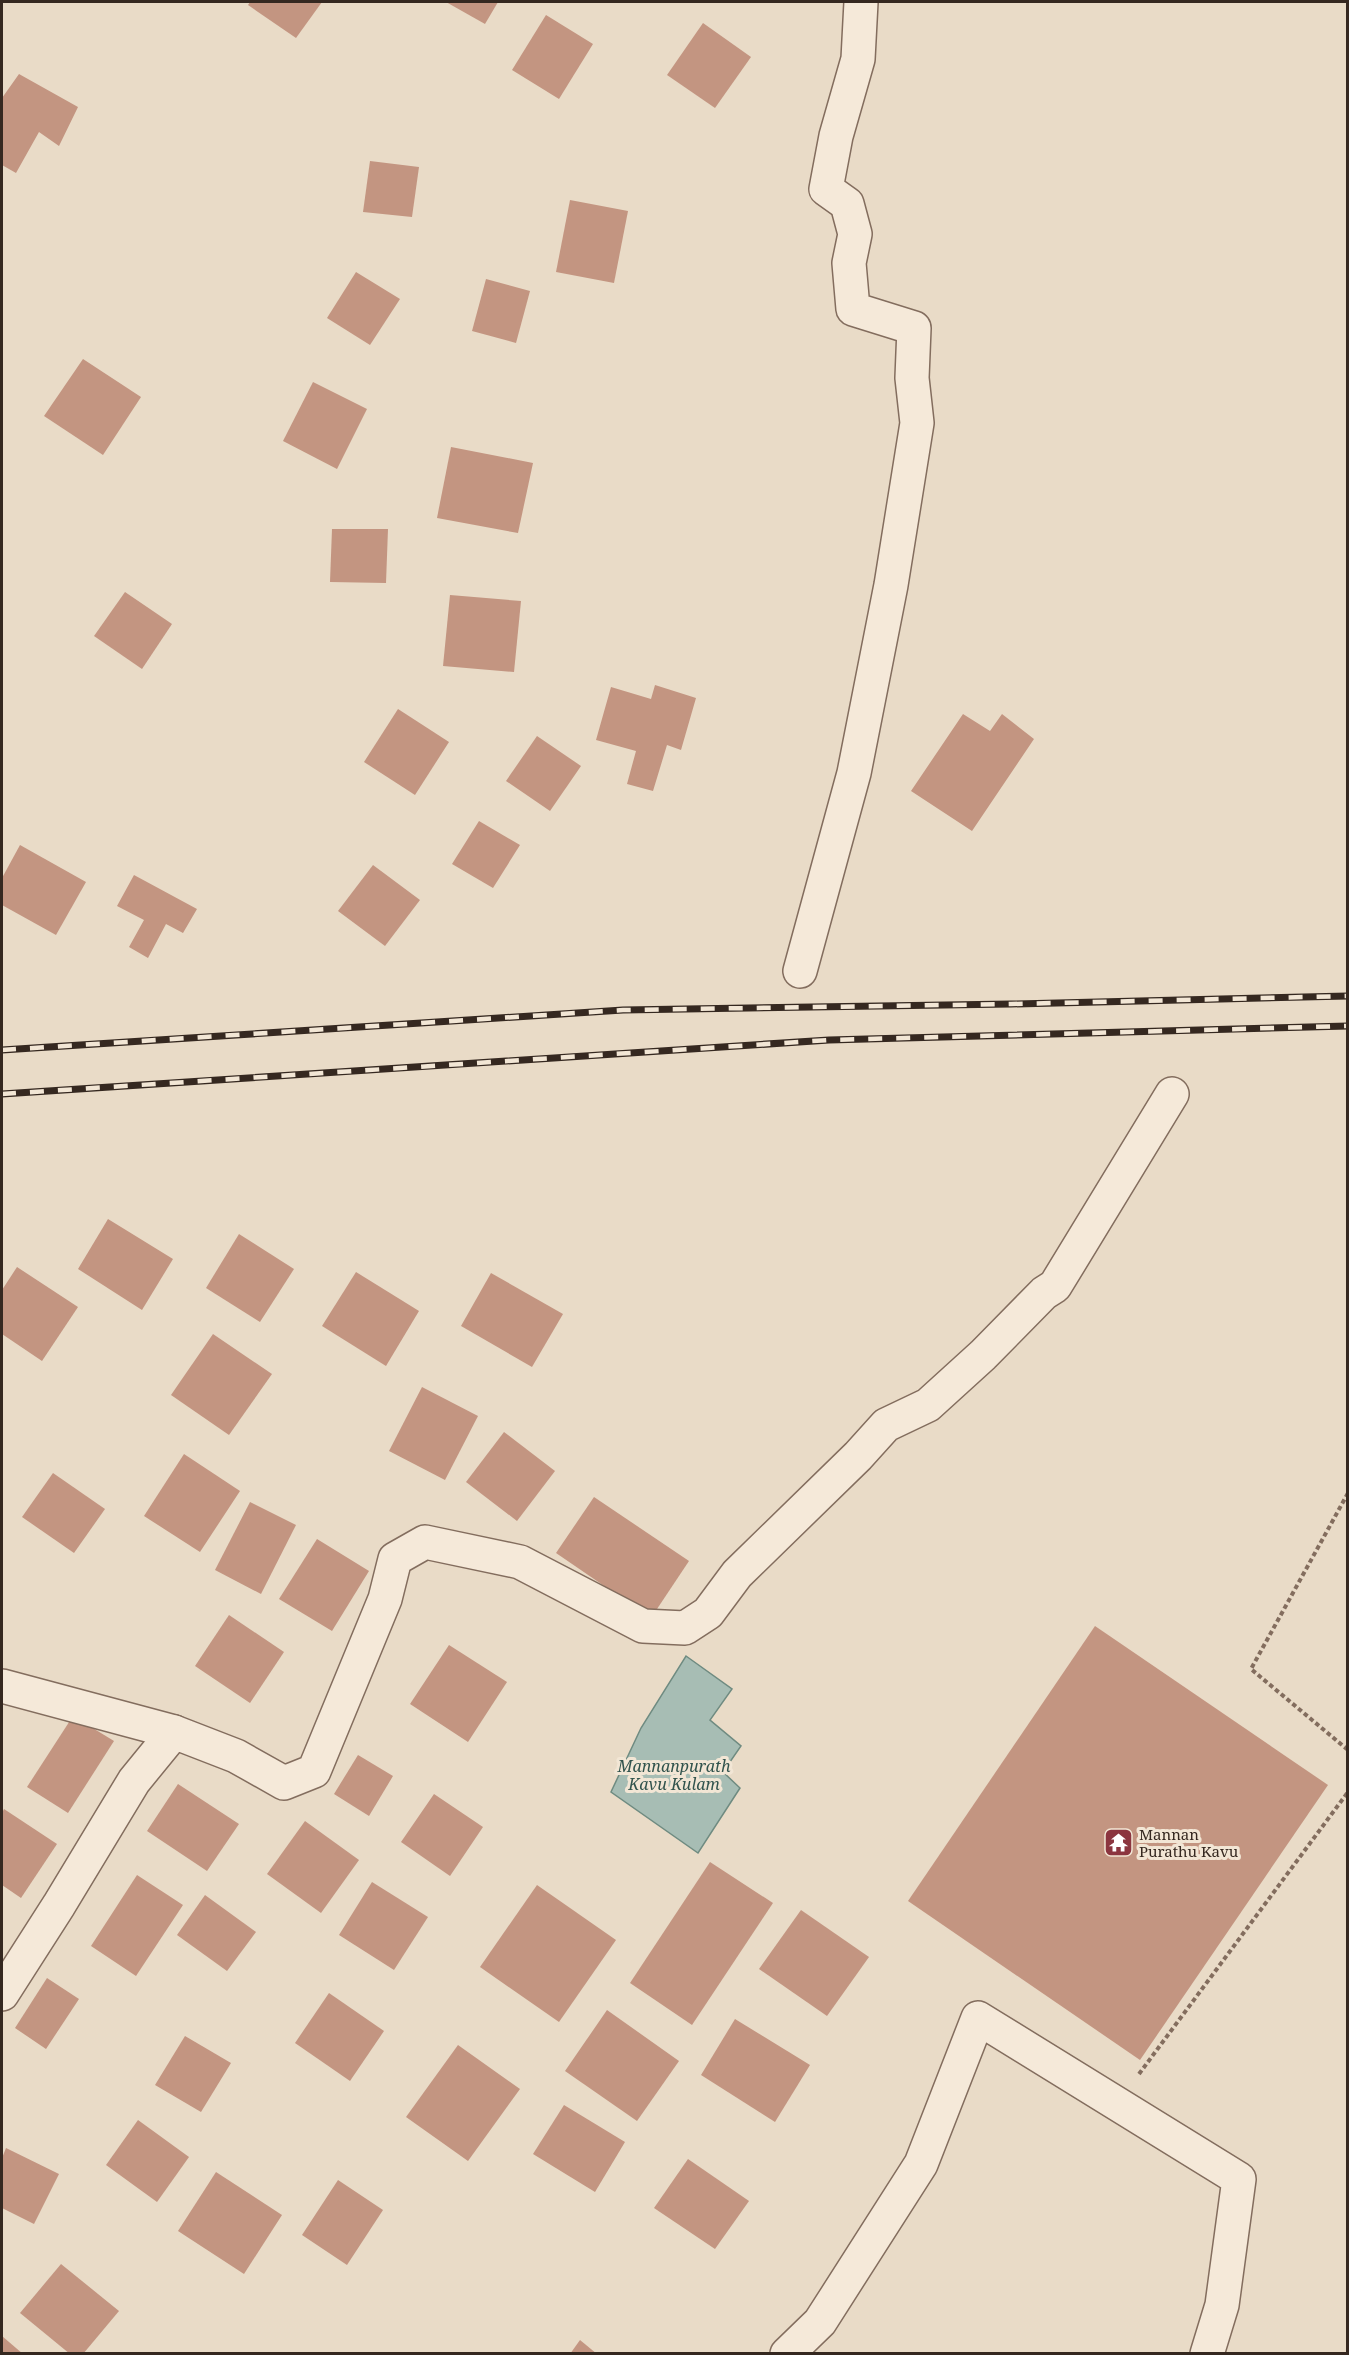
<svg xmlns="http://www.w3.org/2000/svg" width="1349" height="2355" viewBox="0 0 1349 2355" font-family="'Noto Serif',serif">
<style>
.water{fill:#a7bdb4;stroke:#6f8b81;stroke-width:1.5}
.building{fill:#c39581}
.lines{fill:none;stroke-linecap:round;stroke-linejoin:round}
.minor-casing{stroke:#836d5e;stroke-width:36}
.path{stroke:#836d5e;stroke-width:4;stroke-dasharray:4.5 3;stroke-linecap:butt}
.minor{stroke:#f5e9d9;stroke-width:33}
.rail-casing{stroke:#352820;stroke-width:7}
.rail{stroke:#f2e6d5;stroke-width:4.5;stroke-dasharray:14;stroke-linecap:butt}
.labels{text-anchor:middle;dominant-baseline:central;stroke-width:6;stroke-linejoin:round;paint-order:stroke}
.poi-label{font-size:15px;fill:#352820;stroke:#f2e6d5;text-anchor:start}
.water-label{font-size:16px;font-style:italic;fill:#31534d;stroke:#f2e6d5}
</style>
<rect width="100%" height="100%" fill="#e9dbc7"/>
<!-- water -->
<polygon class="water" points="686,1656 732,1689 710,1720 741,1746 723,1772 740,1788 698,1853 611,1792 641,1728"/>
<!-- building -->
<g class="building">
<polygon points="250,2 322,2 296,38 248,5"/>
<polygon points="446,2 498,2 485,24"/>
<polygon points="546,15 593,44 559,99 512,70"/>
<polygon points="703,23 751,57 715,108 667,75"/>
<polygon points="19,74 78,107 59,146 39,132 16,173 2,165 2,98"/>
<polygon points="370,161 419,167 412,217 363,212"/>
<polygon points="570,200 628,211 614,283 556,272"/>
<polygon points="356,272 400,299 370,345 327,318"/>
<polygon points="486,279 530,291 516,343 472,331"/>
<polygon points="83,359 141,397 103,455 44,416"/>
<polygon points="313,382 367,409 337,469 283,441"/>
<polygon points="451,447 533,463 518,533 437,518"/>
<polygon points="332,529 388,529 386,583 330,582"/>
<polygon points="125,592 172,624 142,669 94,636"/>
<polygon points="450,595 521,601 514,672 443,666"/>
<polygon points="655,685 696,698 681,750 667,745 653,791 627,784 636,751 596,740 611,687 651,699"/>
<polygon points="398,709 449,742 415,795 364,762"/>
<polygon points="963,714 990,731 1002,714 1034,739 972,831 911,791"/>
<polygon points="537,736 581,766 550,811 506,781"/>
<polygon points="479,821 520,845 493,888 452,864"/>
<polygon points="20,845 86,882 56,935 2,905 2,878"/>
<polygon points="373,865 420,900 385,946 338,911"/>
<polygon points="134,875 197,909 183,933 166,924 148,958 129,947 144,920 117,906"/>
<polygon points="108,1219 173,1259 142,1310 78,1269"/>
<polygon points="239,1234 294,1269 260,1322 206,1288"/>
<polygon points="17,1267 78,1307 42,1361 2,1334 2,1290"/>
<polygon points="356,1272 419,1311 386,1366 322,1326"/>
<polygon points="491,1273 563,1314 532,1367 461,1326"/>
<polygon points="213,1334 272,1374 229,1435 171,1395"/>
<polygon points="422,1387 478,1416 445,1480 389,1451"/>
<polygon points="504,1432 555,1471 517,1521 466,1482"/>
<polygon points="184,1454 240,1491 200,1552 144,1516"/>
<polygon points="53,1473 105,1509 74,1553 22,1517"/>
<polygon points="594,1497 689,1561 651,1618 556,1553"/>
<polygon points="250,1502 296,1525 261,1594 215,1570"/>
<polygon points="317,1539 369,1571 332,1631 279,1599"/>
<polygon points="229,1615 284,1652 250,1703 195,1666"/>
<polygon points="1095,1626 1328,1785 1140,2060 908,1901"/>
<polygon points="449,1645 507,1682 468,1742 410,1704"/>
<polygon points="73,1716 114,1741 68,1813 27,1787"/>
<polygon points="358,1755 393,1776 369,1816 334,1794"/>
<polygon points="178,1784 239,1824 207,1871 147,1831"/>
<polygon points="434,1794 483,1827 450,1876 401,1842"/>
<polygon points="4,1809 57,1844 21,1898 2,1885 2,1813"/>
<polygon points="305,1821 359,1860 321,1913 267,1874"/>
<polygon points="710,1862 773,1903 692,2025 630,1983"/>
<polygon points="137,1875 183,1905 136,1976 91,1946"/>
<polygon points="372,1882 428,1917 394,1970 339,1935"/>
<polygon points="537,1885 616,1940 559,2022 480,1967"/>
<polygon points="205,1895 256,1932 227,1971 177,1935"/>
<polygon points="801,1910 869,1957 827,2016 759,1969"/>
<polygon points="47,1978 79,1999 46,2049 15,2028"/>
<polygon points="329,1993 384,2031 350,2081 295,2043"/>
<polygon points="607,2010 679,2061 637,2121 565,2071"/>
<polygon points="735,2019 810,2065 775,2122 701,2075"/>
<polygon points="185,2036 231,2063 201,2112 155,2085"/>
<polygon points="458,2045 520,2089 468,2161 406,2117"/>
<polygon points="564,2105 625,2142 595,2192 533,2154"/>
<polygon points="138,2120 189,2157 157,2202 106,2165"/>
<polygon points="6,2148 59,2174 34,2224 2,2208 2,2158"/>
<polygon points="688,2159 749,2201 715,2249 654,2208"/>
<polygon points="216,2172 282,2215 244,2274 178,2231"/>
<polygon points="338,2180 383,2210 347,2265 302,2235"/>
<polygon points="61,2264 119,2311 83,2354 70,2354 20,2313"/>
<polygon points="2,2336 23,2354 2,2354"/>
<polygon points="580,2340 597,2354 570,2354"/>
</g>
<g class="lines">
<defs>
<g id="minor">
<polyline points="800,971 854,773 891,585 917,423 912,378 914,328 853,309 849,263 855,234 847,204 826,189 836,136 858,59 861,2"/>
<polyline points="2,1686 174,1732"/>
<polyline points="2,1994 59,1905 134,1781 174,1732 236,1756 284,1783 314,1771 385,1599 395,1559 425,1542 520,1562 643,1626 685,1628 708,1613 737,1574 858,1456 886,1425 928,1405 983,1355 1044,1293 1055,1286 1172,1094"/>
<polyline points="787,2354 820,2322 921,2164 978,2018 1239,2179 1222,2305 1207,2354"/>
</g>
</defs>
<!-- minor casing -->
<use href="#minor" class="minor-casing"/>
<!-- path -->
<g class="path">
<polyline points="1348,1493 1251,1669 1348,1750"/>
<polyline points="1139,2074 1348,1792"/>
</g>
<!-- minor -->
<use href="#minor" class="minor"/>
<defs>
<g id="rail">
<polyline points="2,1050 623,1010 1011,1004 1348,996"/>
<polyline points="2,1094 829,1040 1348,1026"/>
</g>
</defs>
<!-- rail casing -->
<use href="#rail" class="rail-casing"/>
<!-- rail -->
<use href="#rail" class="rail"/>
</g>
<!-- icons -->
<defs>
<symbol id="temple-square" viewBox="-11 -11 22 22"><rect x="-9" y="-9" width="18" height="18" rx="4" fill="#8b353f" stroke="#f2e6d5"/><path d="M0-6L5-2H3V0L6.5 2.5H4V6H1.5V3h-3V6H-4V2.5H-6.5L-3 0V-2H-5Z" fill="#fff"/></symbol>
</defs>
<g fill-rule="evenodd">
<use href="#temple-square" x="1102" y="1826" width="33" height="33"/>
</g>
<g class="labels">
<!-- poi labels -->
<g class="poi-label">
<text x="1139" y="1834">Mannan<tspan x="1139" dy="17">Purathu Kavu</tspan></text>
</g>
<!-- water labels -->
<g class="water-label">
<text x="674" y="1766">Mannanpurath<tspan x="674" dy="18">Kavu Kulam</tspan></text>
</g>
</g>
<!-- border -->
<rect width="1349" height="2355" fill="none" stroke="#352820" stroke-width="6"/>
</svg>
